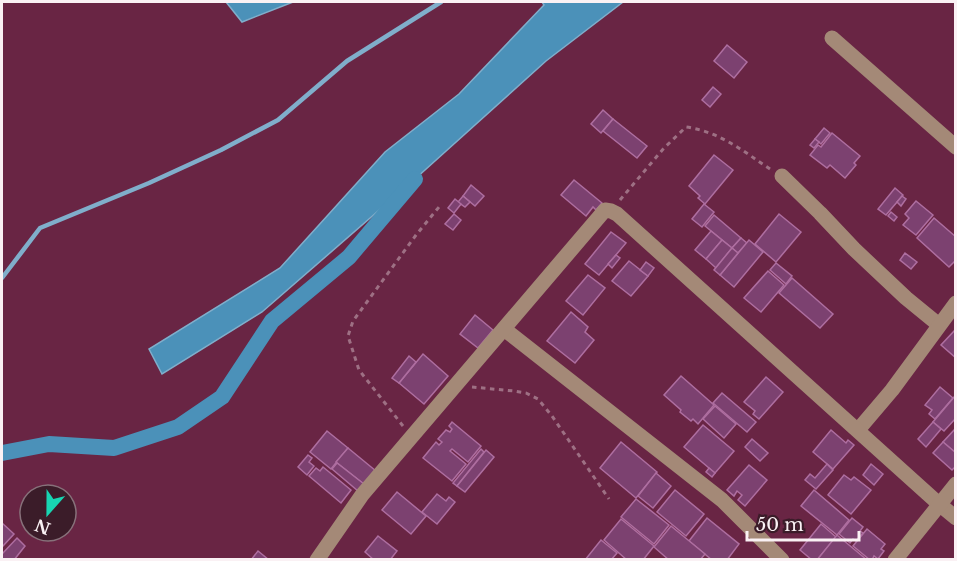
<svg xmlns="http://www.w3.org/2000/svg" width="957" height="561" viewBox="0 0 957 561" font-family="'Libre Baskerville',serif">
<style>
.water{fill:#4b91b9;stroke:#80aecb;stroke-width:1.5}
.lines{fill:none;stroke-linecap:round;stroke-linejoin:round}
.stream{stroke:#80aecb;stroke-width:4.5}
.canal{stroke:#4b91b9;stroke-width:16}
.building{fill:#7c4170;stroke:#ae6ea0;stroke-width:1.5}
.path{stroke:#9e7084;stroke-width:3;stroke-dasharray:4.5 4.5;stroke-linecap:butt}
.minor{stroke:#a48977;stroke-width:15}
</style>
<rect width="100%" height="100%" fill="#692544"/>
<!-- water -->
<g class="water">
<polygon points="226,2 293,2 242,22"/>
<polygon points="542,2 623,2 546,61 415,179 262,312 162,374 149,349 280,268 385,152 459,94 544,5"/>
</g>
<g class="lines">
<!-- stream -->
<polyline class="stream" points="2,278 40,228 149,183 221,150 278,120 347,61 441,2"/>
<!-- canal -->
<polyline class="canal" points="2,453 49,444 114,448 178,427 222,397 272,321 349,257 415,179"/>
</g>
<!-- building -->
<g class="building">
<polygon points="727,45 747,62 734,78 714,61"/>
<polygon points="713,87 721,94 710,107 702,100"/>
<polygon points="603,110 613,119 601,133 591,124"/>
<polygon points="613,119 647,146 637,158 603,131"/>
<polygon points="824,128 830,133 821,144 815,139"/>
<polygon points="832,133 860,156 854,163 856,165 845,178 830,165 827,168 810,155 818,145 821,147"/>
<polygon points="815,139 819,142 814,148 810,145"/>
<polygon points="714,155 733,170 705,204 698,198 700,196 689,186"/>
<polygon points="574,180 602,203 596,210 593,207 586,216 561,195"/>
<polygon points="471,185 484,196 475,206 463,196"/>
<polygon points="895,188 903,195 886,215 878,209"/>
<polygon points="463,196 470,202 465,207 458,202"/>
<polygon points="902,196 906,199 901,206 897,202"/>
<polygon points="455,199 461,204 454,213 448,208"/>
<polygon points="916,201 933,215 916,235 903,225 909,218 905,214"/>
<polygon points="704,204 714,212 702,227 692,219"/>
<polygon points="891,212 897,217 894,221 888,216"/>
<polygon points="454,214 461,220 453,230 445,224"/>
<polygon points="779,214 801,232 776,262 755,244"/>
<polygon points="714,215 741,238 732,248 705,226"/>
<polygon points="934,218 956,237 956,260 949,267 917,238"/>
<polygon points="711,231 722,240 706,259 695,250"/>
<polygon points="611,232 626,243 599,275 585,264"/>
<polygon points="741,238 747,243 738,253 732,248"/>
<polygon points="722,240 732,248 716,268 706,259"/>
<polygon points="749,240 763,252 734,287 720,275"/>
<polygon points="732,248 738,253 720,275 714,270"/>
<polygon points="905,253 917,262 911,269 900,260"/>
<polygon points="616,255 620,258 612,268 608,264"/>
<polygon points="629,261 648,276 631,296 612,281"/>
<polygon points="646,262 654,268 648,276 640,270"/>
<polygon points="776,263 792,276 786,284 770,270"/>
<polygon points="768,271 784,285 761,312 744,298"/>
<polygon points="588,275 605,288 583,315 566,301"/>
<polygon points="792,278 833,314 820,328 779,293"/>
<polygon points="571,312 588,327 585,332 594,340 575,363 547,341"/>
<polygon points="475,315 493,330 478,348 460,334"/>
<polygon points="956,329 956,358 941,345"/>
<polygon points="423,354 448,376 424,404 399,383"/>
<polygon points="409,356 416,362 399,383 392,378"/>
<polygon points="681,376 714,405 698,424 693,419 691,421 680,412 681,410 664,395"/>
<polygon points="766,377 783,392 759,419 753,414 755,411 744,402"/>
<polygon points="940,387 953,398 935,419 929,414 932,410 925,405"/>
<polygon points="722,393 756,422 747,432 713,403"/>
<polygon points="955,396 956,418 944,431 933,422"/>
<polygon points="715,406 736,424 724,438 703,419"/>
<polygon points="452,422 481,446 468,462 452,449 450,451 466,464 452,481 423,458 436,442 439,445 442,442 438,439 446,430 450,432 452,429 449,426"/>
<polygon points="933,422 941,429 926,447 918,439"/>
<polygon points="703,425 734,451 715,473 684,447"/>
<polygon points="956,428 956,453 943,442"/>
<polygon points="831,430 846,443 848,440 854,445 833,469 813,452"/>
<polygon points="327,431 348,448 331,469 310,452"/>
<polygon points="752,439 768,453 760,461 745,447"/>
<polygon points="621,442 657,472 636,498 600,468"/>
<polygon points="943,442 956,453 956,466 952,470 933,453"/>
<polygon points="348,448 376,471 365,485 336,462"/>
<polygon points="481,449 484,452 457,486 453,483"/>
<polygon points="486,450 494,457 465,492 457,486"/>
<polygon points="308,455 312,458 309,462 314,466 307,475 298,467"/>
<polygon points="337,463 364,484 358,491 332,469"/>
<polygon points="827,464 833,470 816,489 805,480 810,474 815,478"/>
<polygon points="871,464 883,474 874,485 863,475"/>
<polygon points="749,465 767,480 745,506 738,500 742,495 737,491 734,496 727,490"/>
<polygon points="323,467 351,490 341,503 309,476 316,468 320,471"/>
<polygon points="709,468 715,473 712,477 706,472"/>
<polygon points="656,473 671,486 653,508 638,496"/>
<polygon points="844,475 851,480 854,477 871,490 851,514 828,495"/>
<polygon points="675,490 704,514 686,536 657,512"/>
<polygon points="814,490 849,520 837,535 801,506"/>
<polygon points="397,492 426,516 411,534 382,510"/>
<polygon points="437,494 446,501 449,497 455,502 437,524 422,512"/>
<polygon points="636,499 669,525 654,544 621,517"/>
<polygon points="707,518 739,544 727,560 712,560 689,541"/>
<polygon points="852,518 863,527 860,531 863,533 856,541 853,539 850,543 839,534"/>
<polygon points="621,519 654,546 643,560 627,560 604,540"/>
<polygon points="2,523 14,534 2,547"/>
<polygon points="821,524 836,537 817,560 812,560 800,550"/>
<polygon points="671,526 705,554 700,560 669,560 654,547"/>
<polygon points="867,529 885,544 881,549 884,551 878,559 874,556 872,560 870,560 853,546"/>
<polygon points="837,535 867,560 817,560"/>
<polygon points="378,536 397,551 390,560 374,560 365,552"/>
<polygon points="17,538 25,546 14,560 2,560 2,554"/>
<polygon points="601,540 617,553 611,560 585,560"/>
<polygon points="258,551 269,560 251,560"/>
</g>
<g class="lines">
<!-- path -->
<g class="path">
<path d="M620 200 664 148 686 127C720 132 743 151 770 169"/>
<polyline points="472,387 514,391 526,393 538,399 552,416 609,499"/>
<polyline points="403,426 359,370 348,336 353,321 416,235 439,207"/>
</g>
<!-- minor -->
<g class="minor">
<polyline points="832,38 956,147"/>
<polyline points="782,176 820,213 854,249 906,298 939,325"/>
<polyline points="504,329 722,500 782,560"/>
<polyline points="858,430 892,390 956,303"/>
<polyline points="317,560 362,495 605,210 611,211 617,214 939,504 956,518"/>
<polyline points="895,560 956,484"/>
</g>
</g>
<!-- border -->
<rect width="957" height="561" fill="none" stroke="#faf1f4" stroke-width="6"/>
<!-- north arrow -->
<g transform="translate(48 513) rotate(201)"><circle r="28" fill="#3b1c29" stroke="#87717a" stroke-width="1.5"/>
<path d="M0-4.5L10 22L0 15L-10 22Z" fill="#18d5b2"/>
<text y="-9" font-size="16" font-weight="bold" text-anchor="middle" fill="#faf1f4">N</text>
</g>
<!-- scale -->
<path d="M747 531v9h112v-9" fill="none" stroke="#faf1f4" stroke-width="3"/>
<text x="756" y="531" font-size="18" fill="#faf1f4" stroke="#3b1c29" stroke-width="4.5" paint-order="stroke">50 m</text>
</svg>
